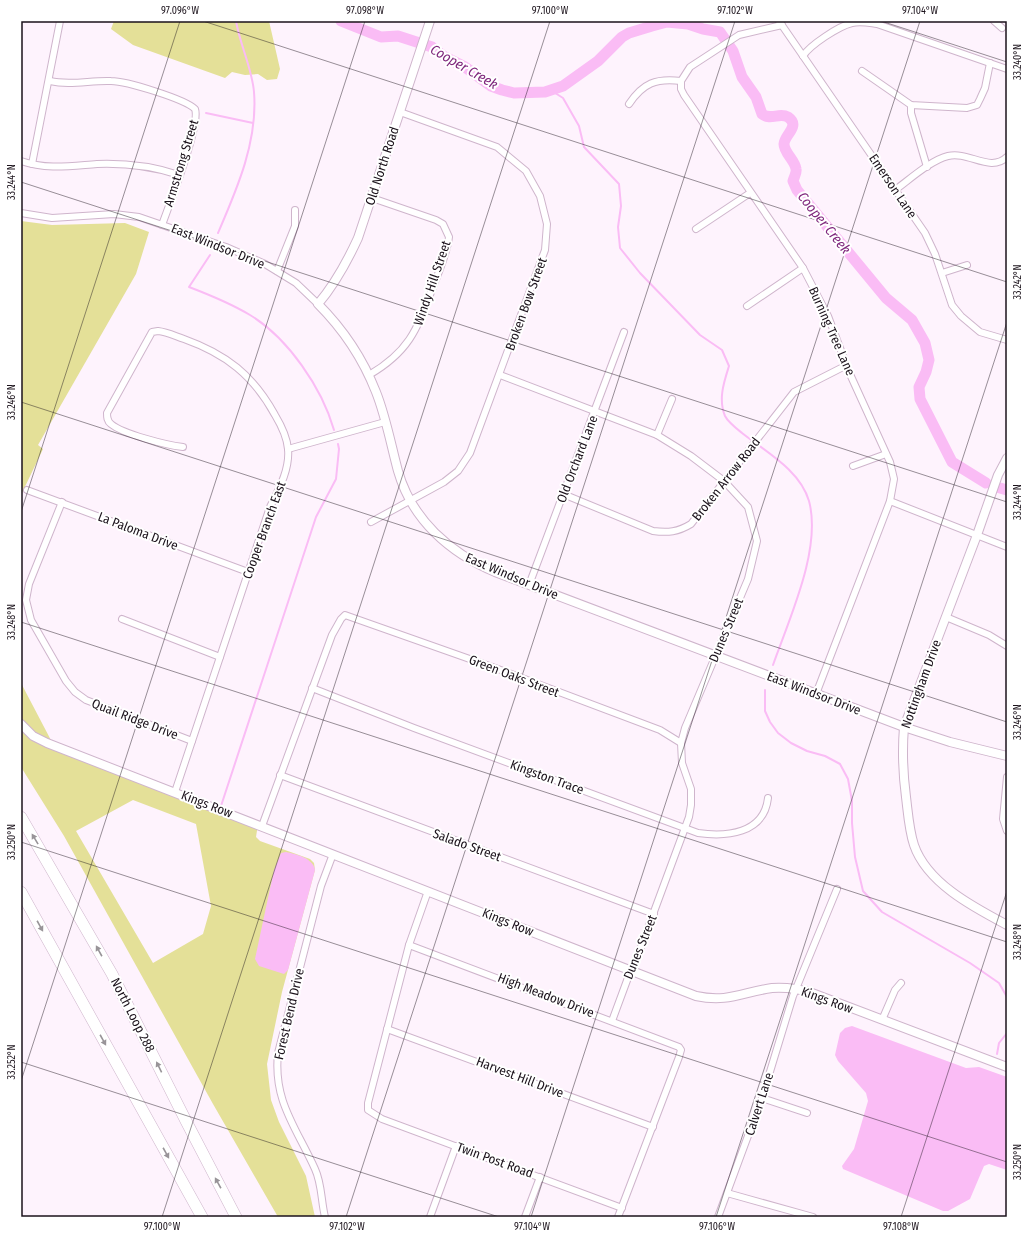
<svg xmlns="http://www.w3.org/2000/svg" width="1028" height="1238" viewBox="0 0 1028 1238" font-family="'Fira Sans Condensed',sans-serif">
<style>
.green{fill:#e4e098;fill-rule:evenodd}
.water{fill:#fabcf5}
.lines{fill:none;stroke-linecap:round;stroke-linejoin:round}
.stream{stroke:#fabcf5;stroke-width:2}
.river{stroke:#fabcf5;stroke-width:11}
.minor-casing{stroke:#cfb5cc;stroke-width:8}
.tertiary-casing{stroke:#cfb5cc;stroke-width:10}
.trunk-casing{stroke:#cfb5cc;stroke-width:12}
.minor{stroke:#fff;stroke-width:6}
.tertiary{stroke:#fff;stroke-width:8}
.trunk{stroke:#fff;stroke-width:11}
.oneway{fill:#989498}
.ticks{fill:none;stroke:#1b121b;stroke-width:1;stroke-opacity:0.45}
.labels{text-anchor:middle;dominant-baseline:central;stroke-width:4;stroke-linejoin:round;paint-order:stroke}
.street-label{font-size:13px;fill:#1b121b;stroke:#fff}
.water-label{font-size:14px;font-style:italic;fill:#7f287d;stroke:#fff}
.neatline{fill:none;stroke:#1b121b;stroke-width:1.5}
.ticks-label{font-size:10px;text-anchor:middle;fill:#1b121b}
</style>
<rect width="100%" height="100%" fill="#fef3fd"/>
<!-- green -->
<g class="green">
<polygon points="114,21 269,21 280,69 277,79 267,80 258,74 245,75 232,72 225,78 133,45 111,29"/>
<polygon points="21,221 52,225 125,223 149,232 136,274 38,445 43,449 21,495"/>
<path d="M21 683 54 746 258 824 256 837 260 841 310 859 314 863 315 870 282 992 267 1064 271 1100 279 1122 306 1176 315 1217H278L213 1104 64 836 21 767ZM133 800 196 824 211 906 203 934 153 963 76 831Z"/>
</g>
<!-- water -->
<g class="water">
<path d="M286 852C296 854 313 858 315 870L288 970 284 974 259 966 255 959 274 870 281 853Z"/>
<polygon points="852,1026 966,1068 979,1067 1007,1077 1007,1170 989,1164 984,1166 970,1199 948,1211 943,1211 843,1169 842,1166 854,1149 868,1101 866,1093 838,1061 835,1055 840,1033 845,1028"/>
</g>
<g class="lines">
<!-- stream -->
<g class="stream">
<path d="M552 91 563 98 579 126 584 147 619 184 621 206 618 227 620 248 640 273 700 335 722 350 729 366C724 382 718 399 725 416 728 422 737 429 742 433 766 452 800 470 809 501 822 549 789 619 773 665"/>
<polyline points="206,113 253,123"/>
<path d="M218 233C237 189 258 141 254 92 252 68 240 45 236 21"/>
<path d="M210 255 189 287C210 295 230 303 250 315 288 338 322 388 334 430"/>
<polyline points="765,690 765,711 770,722 778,733 791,743 807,751 825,756 840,764 848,779 852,801 852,823 855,857 863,891 882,912 970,963 999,983 1007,997"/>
<polyline points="221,806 316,517 336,479 339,449 338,444"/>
<polyline points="997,1054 999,1043 1007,1033"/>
</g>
<!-- river -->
<g class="river">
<path d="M341 21 381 37 398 36 432 47 445 57 465 67 491 86 502 90 514 93 545 92 563 86 598 61 622 37 629 33 652 26 667 22 688 24 703 29 720 32 733 51 742 77 756 97 762 114C771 121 779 112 788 117 801 126 784 135 784 144 784 153 795 160 796 169 797 173 794 177 793 181L797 190 886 298 912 320 925 343 929 360 926 372 919 387 920 399 952 462 986 483"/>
<polyline points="1000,488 1007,490"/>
</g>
<defs>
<g id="minor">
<polyline points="779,21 925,233 935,254 952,305 961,316 980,332 1007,340"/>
<polyline points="994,21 1002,28"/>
<polyline points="782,25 739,35 690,67 681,81 681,89 684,95 803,268 828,316 849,372 890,462 894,479 890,501 816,694"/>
<path d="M803 56C810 45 839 26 852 23 861 21 869 23 877 24L1007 69"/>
<polyline points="862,71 911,105 967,108 977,105 980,99 985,88 990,63"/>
<path d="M50 81C70 86 91 80 111 81 126 81 185 99 195 109 201 124 169 205 162 225"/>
<path d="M629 104C643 83 656 78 681 81"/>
<polyline points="911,105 911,113 927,167"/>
<path d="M21 161C47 170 70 166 97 164 125 163 152 166 179 175"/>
<polyline points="32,164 60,21"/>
<path d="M895 190C909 180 931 160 948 156 969 151 990 173 1007 157"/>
<polyline points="21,213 52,218 114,214 139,217 226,247 265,264 296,283 318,304"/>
<polyline points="696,229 750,193"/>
<polyline points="277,271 295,226 295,210"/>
<polyline points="942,273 967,265"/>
<polyline points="747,306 803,268"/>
<path d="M369 375C410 351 417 329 433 287 439 271 447 254 449 237L443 224 436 220 372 198"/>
<polyline points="500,375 657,435 691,456 724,481 748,507 757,541 748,579 685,728 681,743 682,763 691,789 691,805 689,817 635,963 629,975 612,1021"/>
<polyline points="657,435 672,399"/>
<polyline points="288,449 385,422"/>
<polyline points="853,466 886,454"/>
<polyline points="27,490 248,572"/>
<path d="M563 494 653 531C668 533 678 532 691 524L794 392 847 365"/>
<polyline points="890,501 1007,547"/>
<polyline points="62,502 29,584 26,600 31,620 66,681 75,692 86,700 192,741"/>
<polyline points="371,522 444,482 458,471 470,453 545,250 547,224 540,196 526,171 497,147 400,112"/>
<polyline points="529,585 624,332"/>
<polyline points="946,617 989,635 1007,646"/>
<polyline points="122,619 220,657"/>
<path d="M312 688 414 728 698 833C726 837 764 834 768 798"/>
<polyline points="280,775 654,914"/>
<polyline points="1007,777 1003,819 1007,831"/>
<path d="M175 792 270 507C279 489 290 469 288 449 287 437 281 425 275 415 253 375 226 354 184 339 175 336 167 332 158 331L152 332 107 413C107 417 107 421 111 424 123 434 166 445 183 447"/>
<polyline points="262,826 332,635 341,619 345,615 498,669 660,730 681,743"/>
<polyline points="428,891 409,945 368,1103 368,1110 382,1119 622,1208"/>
<polyline points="409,945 679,1047 681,1050 679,1057 618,1217"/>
<polyline points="882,1020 895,990 901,983"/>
<polyline points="387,1029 653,1127"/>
<polyline points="762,1098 807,1113"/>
<polyline points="727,1193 813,1217"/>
<path d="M325 1217C321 1201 322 1184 315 1169 296 1127 273 1101 278 1053L321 886 333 854"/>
<polyline points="430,1217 456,1146"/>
<polyline points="525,1217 540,1177"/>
<polyline points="718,1217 762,1098 793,996 837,889"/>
</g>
<g id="tertiary">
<path d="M430 21 358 238C347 262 335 284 318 304 343 329 363 359 376 392 386 417 391 445 398 471 412 520 450 553 495 572L904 727 950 742 1007 756"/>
<path d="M1007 458 998 475 977 535 904 727C902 751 903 774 906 797 908 813 909 830 914 845 927 883 973 907 1007 925"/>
<path d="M21 724 33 736 47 743 696 996C728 1003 743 992 772 988 786 987 799 989 812 993L1007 1067"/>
</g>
<g id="trunk">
<polyline points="21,817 112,974 186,1121 236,1217"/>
<polyline points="21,892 202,1217"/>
</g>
</defs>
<!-- minor casing -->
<use href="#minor" class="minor-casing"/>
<!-- tertiary casing -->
<use href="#tertiary" class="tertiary-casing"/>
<!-- trunk casing -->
<use href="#trunk" class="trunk-casing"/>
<!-- minor -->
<use href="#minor" class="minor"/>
<!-- tertiary -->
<use href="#tertiary" class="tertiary"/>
<!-- trunk -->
<use href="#trunk" class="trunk"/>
</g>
<!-- one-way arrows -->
<defs><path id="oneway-solid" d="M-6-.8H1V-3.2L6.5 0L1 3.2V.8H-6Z"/></defs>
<g class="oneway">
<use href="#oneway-solid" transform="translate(35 839) rotate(-121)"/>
<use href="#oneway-solid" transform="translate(40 926) rotate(61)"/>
<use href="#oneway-solid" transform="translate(99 951) rotate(-119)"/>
<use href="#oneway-solid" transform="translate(103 1040) rotate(61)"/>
<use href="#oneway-solid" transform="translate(159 1067) rotate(-116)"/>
<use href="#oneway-solid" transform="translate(166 1153) rotate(61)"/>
<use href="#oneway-solid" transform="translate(218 1183) rotate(-119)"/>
</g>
<!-- ticks -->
<path class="ticks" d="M203 21 1007 282M881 21 1007 62M21 182 1007 502M21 402 1007 722M21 512 180 21M21 622 1007 942M21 842 1007 1162M21 1062 499 1217M21 1081 365 21M162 1217 550 21M346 1217 735 21M531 1217 920 21M716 1217 1007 322M901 1217 1007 891"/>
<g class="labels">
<!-- street labels -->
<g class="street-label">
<text transform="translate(181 163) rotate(-73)">Armstrong Street</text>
<text transform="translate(382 166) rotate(-72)">Old North Road</text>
<text transform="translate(893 186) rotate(56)">Emerson Lane</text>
<text transform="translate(218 246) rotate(22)">East Windsor Drive</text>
<text transform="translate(432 283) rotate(-71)">Windy Hill Street</text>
<text transform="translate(526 304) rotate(-70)">Broken Bow Street</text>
<text transform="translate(832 331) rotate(66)">Burning Tree Lane</text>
<text transform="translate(577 459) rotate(-69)">Old Orchard Lane</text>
<text transform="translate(726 479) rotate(-52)">Broken Arrow Road</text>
<text transform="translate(264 530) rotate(-70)">Cooper Branch East</text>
<text transform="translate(138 531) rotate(21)">La Paloma Drive</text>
<text transform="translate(512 576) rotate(23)">East Windsor Drive</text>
<text transform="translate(726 630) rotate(-67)">Dunes Street</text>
<text transform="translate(514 676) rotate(21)">Green Oaks Street</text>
<text transform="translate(921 684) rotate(-70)">Nottingham Drive</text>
<text transform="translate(814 693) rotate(21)">East Windsor Drive</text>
<text transform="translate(135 719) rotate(21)">Quail Ridge Drive</text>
<text transform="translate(547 777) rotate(20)">Kingston Trace</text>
<text transform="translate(207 804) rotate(21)">Kings Row</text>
<text transform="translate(467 845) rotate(20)">Salado Street</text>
<text transform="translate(508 922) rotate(22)">Kings Row</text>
<text transform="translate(640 947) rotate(-68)">Dunes Street</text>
<text transform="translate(546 995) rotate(21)">High Meadow Drive</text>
<text transform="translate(827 1000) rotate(20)">Kings Row</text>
<text transform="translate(289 1014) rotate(-77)">Forest Bend Drive</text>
<text transform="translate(133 1015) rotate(63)">North Loop 288</text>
<text transform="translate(520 1077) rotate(21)">Harvest Hill Drive</text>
<text transform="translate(759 1104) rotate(-72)">Calvert Lane</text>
<text transform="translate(495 1160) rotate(20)">Twin Post Road</text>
</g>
<!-- water labels -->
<g class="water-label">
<text transform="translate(464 67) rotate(30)">Cooper Creek</text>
<text transform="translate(824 223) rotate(51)">Cooper Creek</text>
</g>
</g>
<!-- border -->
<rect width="1028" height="1238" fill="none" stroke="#ffffff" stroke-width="44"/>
<rect x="22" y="22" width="984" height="1194" class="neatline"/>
<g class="ticks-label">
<text x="180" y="14">97.096°W</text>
<text x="365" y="14">97.098°W</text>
<text x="550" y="14">97.100°W</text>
<text x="735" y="14">97.102°W</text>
<text x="920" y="14">97.104°W</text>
<text transform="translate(1017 62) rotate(-90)" y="4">33.240°N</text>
<text transform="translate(11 182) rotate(-90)" y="4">33.244°N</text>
<text transform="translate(1017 282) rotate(-90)" y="4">33.242°N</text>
<text transform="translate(11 402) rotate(-90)" y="4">33.246°N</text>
<text transform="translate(1017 502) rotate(-90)" y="4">33.244°N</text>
<text transform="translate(11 622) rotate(-90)" y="4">33.248°N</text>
<text transform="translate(1017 722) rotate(-90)" y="4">33.246°N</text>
<text transform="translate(11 842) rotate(-90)" y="4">33.250°N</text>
<text transform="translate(1017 942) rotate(-90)" y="4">33.248°N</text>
<text transform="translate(11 1062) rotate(-90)" y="4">33.252°N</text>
<text transform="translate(1017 1162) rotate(-90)" y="4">33.250°N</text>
<text x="162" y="1230">97.100°W</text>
<text x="347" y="1230">97.102°W</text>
<text x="532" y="1230">97.104°W</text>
<text x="717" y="1230">97.106°W</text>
<text x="901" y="1230">97.108°W</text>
</g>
</svg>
